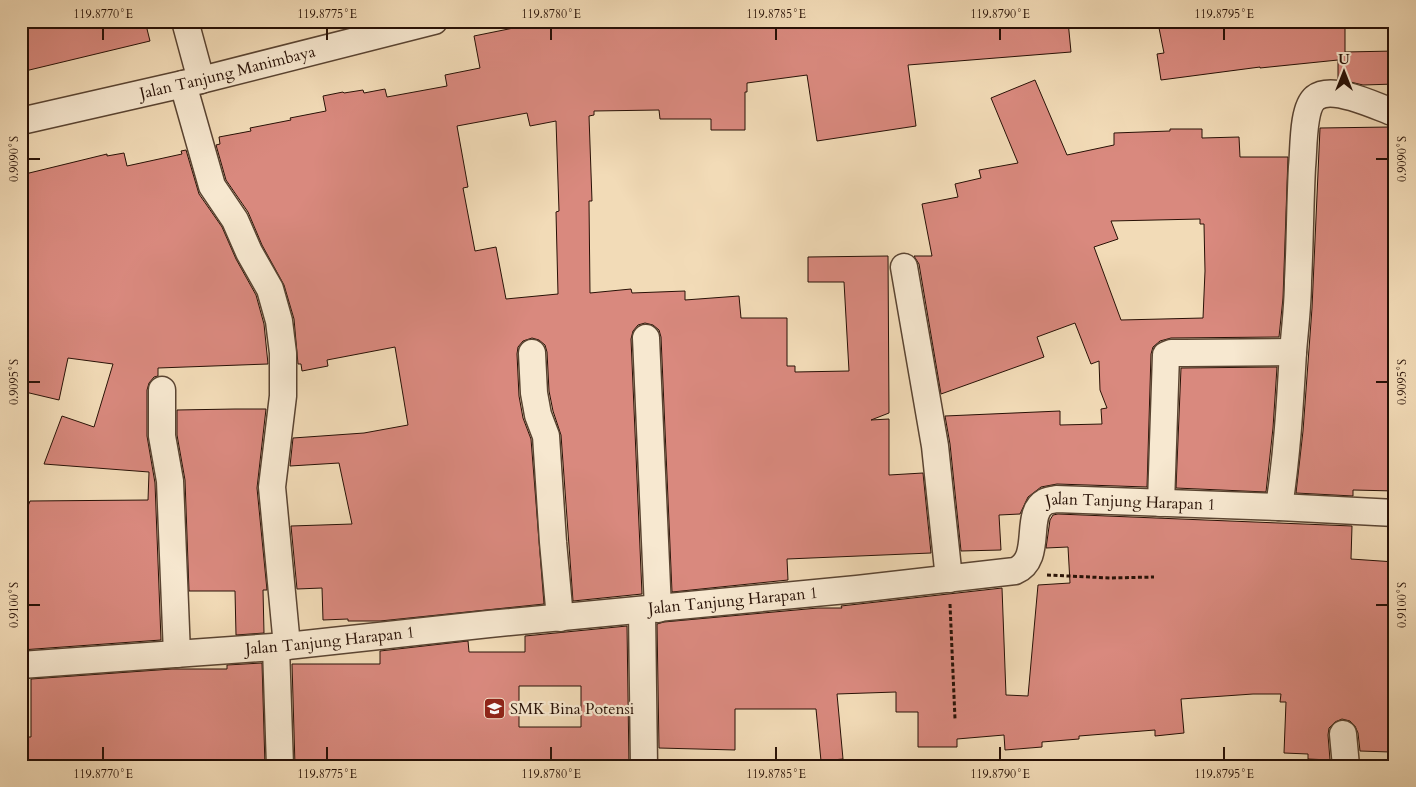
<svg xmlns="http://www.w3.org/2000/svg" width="1416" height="787" viewBox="0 0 1416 787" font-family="Cardo,serif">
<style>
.building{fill:#d9897e;stroke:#281106;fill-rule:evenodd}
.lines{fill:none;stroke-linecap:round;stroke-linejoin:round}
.minor-casing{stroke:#5a4432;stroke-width:29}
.path{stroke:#281106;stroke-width:3;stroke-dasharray:4 2.5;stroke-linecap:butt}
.minor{stroke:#f7e8d0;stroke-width:26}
.ticks{fill:none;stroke:#281106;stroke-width:2}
.labels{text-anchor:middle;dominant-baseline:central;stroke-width:4.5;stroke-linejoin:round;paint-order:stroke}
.street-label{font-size:16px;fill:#281106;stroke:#f7e8d0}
.poi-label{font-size:16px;fill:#281106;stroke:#f7e8d0;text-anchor:start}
.neatline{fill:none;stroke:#281106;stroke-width:2}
.ticks-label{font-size:12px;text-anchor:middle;fill:#281106}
</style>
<rect width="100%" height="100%" fill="#f2dbb7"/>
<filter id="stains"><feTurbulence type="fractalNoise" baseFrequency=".004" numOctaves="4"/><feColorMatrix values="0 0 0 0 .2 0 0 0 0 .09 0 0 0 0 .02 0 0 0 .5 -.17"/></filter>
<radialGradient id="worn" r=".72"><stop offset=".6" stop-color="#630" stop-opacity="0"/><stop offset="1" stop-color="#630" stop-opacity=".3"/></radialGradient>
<!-- building -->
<g class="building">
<polygon points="21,21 145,21 150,41 21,72"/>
<path d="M548 21H1068L1071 52 908 65 916 126 817 141 807 75 747 83V92H745V130H711V119H660L659 110 594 111V115L589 116 592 201H589L590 293 631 289 632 293 685 291V300L739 296 741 318H787V366H795V372L849 371 844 282H808V257L888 256 889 413 871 420 889 419V475L923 473 931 553 787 559 788 580 672 592 661 337 659 330 653 325 645 323 638 325 633 331 631 339 642 594 573 601 561 435 553 411 549 391 547 352 545 345 539 340 532 338 523 341 518 347 517 354 519 396 523 418 531 439 544 604 380 621H348V619L323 620 322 588 297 589 291 526 352 524 339 463 290 466 293 438 364 433 408 425 395 347 327 360 328 366 302 371 301 364H298L294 319 284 285 262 245 248 212 226 180 216 145 220 144 219 137 251 131 250 128 291 120 290 118 326 111 323 96 343 92 344 93 363 90 364 93 385 89 387 97 447 86 445 75 480 68 474 36ZM527 113 530 126 556 121 559 211 556 212 558 294 506 299 496 247 475 251 463 188 468 187 457 126Z"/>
<polygon points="1193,21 1345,21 1345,52 1395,51 1395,84 1363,85 1338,79 1338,60 1260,68 1260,67 1161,80 1157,54 1164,53 1159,28"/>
<path d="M1035 80 1067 155 1114 145V133L1170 131V129H1202V138L1239 137 1240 157H1288L1283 298 1279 337 1171 338 1160 341 1153 347 1151 354 1147 487 1057 484 1041 487 1028 497 1020 514 999 515 1001 550 961 551 950 444 945 416 1060 411V425L1102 424 1101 409 1107 408 1100 390 1099 361 1091 364 1075 323 1037 337 1044 357 941 394 919 264 914 256H932L922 204 958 197 955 184 981 178 979 170 1018 163 991 98ZM1200 219V224H1204L1205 271 1203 318 1121 320 1094 247 1118 239 1111 221Z"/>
<polygon points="1390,127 1395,128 1395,491 1353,490 1353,496 1296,493 1303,431 1312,308 1320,128"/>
<polygon points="186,150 199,194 222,227 236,259 256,295 264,324 268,364 158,368 158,376 154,377 149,383 147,390 147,436 155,483 161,640 21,650 21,524 30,501 148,500 149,472 44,464 62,416 94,427 113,364 68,358 59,400 21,391 21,175 107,154 107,156 124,153 127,166 182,154 181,151"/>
<polygon points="1277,367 1273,428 1266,492 1176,488 1181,368"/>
<polygon points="235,409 266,409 257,488 267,590 263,590 264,633 236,635 235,591 189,591 185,480 177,435 177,410"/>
<polygon points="1058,514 1352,526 1351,559 1395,562 1395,709 1392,709 1390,752 1360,751 1358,733 1355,726 1350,721 1342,719 1335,722 1329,728 1328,735 1330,760 1308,759 1308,754 1284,753 1286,702 1280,702 1281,694 1253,694 1181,699 1184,733 1155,736 1155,730 1079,736 1079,739 1042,742 1042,747 1005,750 1004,735 957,739 957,747 918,747 918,712 896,712 896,692 837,694 843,759 821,761 816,709 735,709 735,750 659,748 657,624 664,622 818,608 842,608 841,606 1002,588 1006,695 1028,696 1038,585 1070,583 1068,547 1046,548 1050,520 1053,515"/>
<path d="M627 626 629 766H295L292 664H380V651L468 641 469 652H525V636ZM519 686H581V727H519Z"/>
<polygon points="262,663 265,766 21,766 21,737 31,737 31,679 172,669 227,669 227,665"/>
</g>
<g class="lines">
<defs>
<g id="minor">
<polyline points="185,21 201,80"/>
<polyline points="183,84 212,186 235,220 249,252 270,289 279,321 283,353 283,396 272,487 287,646"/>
<path id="s1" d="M21 121 201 80 434 21"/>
<polyline points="904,267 935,446 949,579"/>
<polyline points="646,338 658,609"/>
<polyline points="532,353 534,393 538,415 546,436 553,542 560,618"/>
<polyline points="162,390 162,436 170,481 177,654"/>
<polyline points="1161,503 1166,355 1171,353 1185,353 1293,352"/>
<path d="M1279 507C1287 455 1290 404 1293 352 1295 328 1298 304 1298 281 1300 243 1300 205 1302 167 1304 151 1302 109 1315 98 1333 84 1377 107 1395 113"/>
<polyline points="642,611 644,766"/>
<polyline points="276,647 280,766"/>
<path id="s2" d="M21 665 287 646 489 624 857 589 1015 571C1044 559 1023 514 1045 502 1047 500 1053 500 1056 499L1279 507 1395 513"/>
<polyline points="1343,734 1346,766"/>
</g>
</defs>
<!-- minor casing -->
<use href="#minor" class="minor-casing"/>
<!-- path -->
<g class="path">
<polyline points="1047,575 1110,578 1154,577"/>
<polyline points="950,604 955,719"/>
</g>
<!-- minor -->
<use href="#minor" class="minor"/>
</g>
<!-- ticks -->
<path class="ticks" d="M103 28V40M327 28V40M551 28V40M776 28V40M1000 28V40M1224 28V40M28 159H40M1376 159H1388M28 382H40M1376 382H1388M28 605H40M1376 605H1388M103 747V760M327 747V760M551 747V760M776 747V760M1000 747V760M1224 747V760"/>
<!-- icons -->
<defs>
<symbol id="school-square" viewBox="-11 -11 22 22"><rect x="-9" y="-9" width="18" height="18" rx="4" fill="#8f2418" stroke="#f7e8d0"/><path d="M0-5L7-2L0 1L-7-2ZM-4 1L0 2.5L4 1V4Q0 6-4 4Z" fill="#fff"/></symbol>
</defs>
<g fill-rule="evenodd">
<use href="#school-square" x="482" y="696" width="25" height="25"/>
</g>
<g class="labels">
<!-- street labels -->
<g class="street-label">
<text stroke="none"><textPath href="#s1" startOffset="212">Jalan Tanjung Manimbaya</textPath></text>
<text stroke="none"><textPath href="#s2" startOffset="1164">Jalan Tanjung Harapan 1</textPath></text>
<text stroke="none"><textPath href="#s2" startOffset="715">Jalan Tanjung Harapan 1</textPath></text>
<text stroke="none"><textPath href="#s2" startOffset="310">Jalan Tanjung Harapan 1</textPath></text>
</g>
<!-- poi labels -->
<g class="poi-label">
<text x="510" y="709">SMK Bina Potensi</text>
</g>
</g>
<!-- margin -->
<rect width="1416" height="787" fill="none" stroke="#f2dbb7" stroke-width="55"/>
<!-- north arrow -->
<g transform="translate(1344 72)" stroke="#f7e8d0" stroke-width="4" paint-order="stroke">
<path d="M0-4L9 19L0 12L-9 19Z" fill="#281106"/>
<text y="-8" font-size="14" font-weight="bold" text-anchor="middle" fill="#281106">U</text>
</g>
<rect x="28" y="28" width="1360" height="732" class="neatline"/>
<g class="ticks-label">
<text x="103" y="18">119.8770°E</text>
<text x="327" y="18">119.8775°E</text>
<text x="551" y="18">119.8780°E</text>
<text x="776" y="18">119.8785°E</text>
<text x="1000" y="18">119.8790°E</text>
<text x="1224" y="18">119.8795°E</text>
<text transform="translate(14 159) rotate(-90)" y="4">0.9090°S</text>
<text transform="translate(1402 159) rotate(-90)" y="4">0.9090°S</text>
<text transform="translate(14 382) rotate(-90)" y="4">0.9095°S</text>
<text transform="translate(1402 382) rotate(-90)" y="4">0.9095°S</text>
<text transform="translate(14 605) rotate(-90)" y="4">0.9100°S</text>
<text transform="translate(1402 605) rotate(-90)" y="4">0.9100°S</text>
<text x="103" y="778">119.8770°E</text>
<text x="327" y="778">119.8775°E</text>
<text x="551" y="778">119.8780°E</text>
<text x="776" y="778">119.8785°E</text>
<text x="1000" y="778">119.8790°E</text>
<text x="1224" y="778">119.8795°E</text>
</g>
<rect width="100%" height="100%" filter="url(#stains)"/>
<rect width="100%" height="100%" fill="url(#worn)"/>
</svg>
